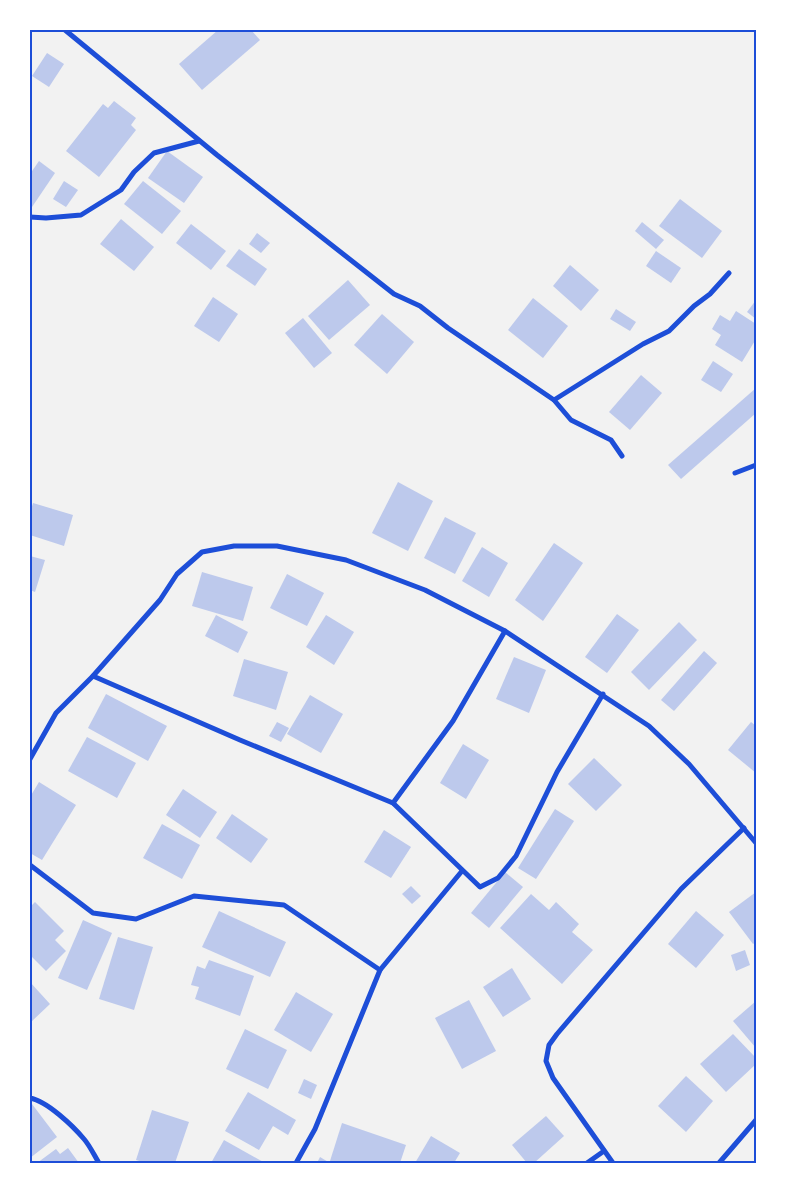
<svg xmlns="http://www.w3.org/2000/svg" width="786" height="1193" viewBox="0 0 786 1193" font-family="Roboto,sans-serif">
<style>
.building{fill:#bdc9ec}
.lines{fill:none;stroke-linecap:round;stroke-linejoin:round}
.minor{stroke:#1d4ed8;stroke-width:5}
.neatline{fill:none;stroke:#1d4ed8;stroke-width:2}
</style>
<rect width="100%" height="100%" fill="#f2f2f2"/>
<!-- building -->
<g class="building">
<polygon points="218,30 251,30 260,40 202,90 179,64"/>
<polygon points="47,53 64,64 49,87 32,76"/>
<polygon points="114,101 136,118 131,125 136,130 99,177 66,151 103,104 108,108"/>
<polygon points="167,151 203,177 184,203 148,178"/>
<polygon points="39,161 55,173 32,207 30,205 30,174"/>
<polygon points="64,181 78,190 66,207 53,199"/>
<polygon points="143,181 181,211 162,234 124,204"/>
<polygon points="680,199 722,231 702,258 659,226"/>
<polygon points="121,219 154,247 134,271 100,244"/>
<polygon points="642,222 664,240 656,249 635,231"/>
<polygon points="191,224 226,251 211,270 176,243"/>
<polygon points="257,233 270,243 261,253 249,244"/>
<polygon points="239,249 267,269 255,286 226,266"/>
<polygon points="656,251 681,268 671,283 646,266"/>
<polygon points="570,265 599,290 581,311 553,286"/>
<polygon points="348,280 370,305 329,340 308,316"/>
<polygon points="213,297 238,314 219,342 194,326"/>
<polygon points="533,298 568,326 543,358 508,330"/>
<polygon points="756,300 756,319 747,312"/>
<polygon points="616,309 636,322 630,331 610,319"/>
<polygon points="736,311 756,324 756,339 742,362 715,345 721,335 712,329 720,315 730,321"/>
<polygon points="382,314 414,342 387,374 354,345"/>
<polygon points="303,318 332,353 314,368 285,333"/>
<polygon points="713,361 733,374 721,392 701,380"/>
<polygon points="641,375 662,393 630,430 609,412"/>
<polygon points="756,388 756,413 681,479 668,465"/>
<polygon points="398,482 433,501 408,551 372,533"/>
<polygon points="33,503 73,515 64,546 30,535 30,513"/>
<polygon points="445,517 476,533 455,574 424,558"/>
<polygon points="554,543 583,563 543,621 515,600"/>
<polygon points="482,547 508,563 489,597 462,581"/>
<polygon points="30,556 45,560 35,592 30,590"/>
<polygon points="202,572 253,587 243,621 192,606"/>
<polygon points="287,574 324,593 307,626 270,608"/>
<polygon points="617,614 639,630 607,673 585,657"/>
<polygon points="216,615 248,632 238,653 205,636"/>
<polygon points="326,615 354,632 334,665 306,647"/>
<polygon points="679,622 697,640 649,690 631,672"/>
<polygon points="704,651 717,663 674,711 661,700"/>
<polygon points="514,657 546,670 529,713 496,699"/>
<polygon points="244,659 288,672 276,710 233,696"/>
<polygon points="106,694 167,726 148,761 88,728"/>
<polygon points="310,695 343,714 321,753 287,734"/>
<polygon points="277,722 289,728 281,742 269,736"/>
<polygon points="751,722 756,726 756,773 728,750"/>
<polygon points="87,737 136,763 117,798 68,771"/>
<polygon points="463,744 489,760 466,799 440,783"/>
<polygon points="594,758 622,785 596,811 568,784"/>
<polygon points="39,782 76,805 42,860 30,853 30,797"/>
<polygon points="183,789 217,812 200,838 166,815"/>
<polygon points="555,809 574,821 536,879 518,868"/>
<polygon points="232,814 268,839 251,863 216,838"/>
<polygon points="162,824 200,845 182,879 143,858"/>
<polygon points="384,830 411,847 391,878 364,862"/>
<polygon points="505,872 523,887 489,928 471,913"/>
<polygon points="411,886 421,896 412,904 402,894"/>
<polygon points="756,892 756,942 753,944 729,912"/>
<polygon points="531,894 549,910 556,902 579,924 572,932 593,950 562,984 500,928"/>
<polygon points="35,902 64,931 55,940 66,951 46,971 30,955 30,907"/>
<polygon points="219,911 286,942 270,977 202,947"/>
<polygon points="696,911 724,935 696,968 668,944"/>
<polygon points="83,920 112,933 87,990 58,978"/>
<polygon points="118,937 153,947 134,1010 99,999"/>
<polygon points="745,950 750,965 736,971 731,955"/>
<polygon points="209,960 254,976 240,1016 195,999 199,987 191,985 197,966 205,969"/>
<polygon points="512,968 531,999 503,1017 483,987"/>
<polygon points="30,982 50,1004 30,1023"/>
<polygon points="296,992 333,1014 311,1052 274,1030"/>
<polygon points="469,1000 496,1051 462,1069 435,1018"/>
<polygon points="756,1001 756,1048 733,1021"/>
<polygon points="245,1029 287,1050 268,1089 226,1069"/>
<polygon points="733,1034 756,1058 756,1064 726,1092 700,1064"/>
<polygon points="686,1076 713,1101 686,1132 658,1106"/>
<polygon points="304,1079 317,1085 311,1099 298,1093"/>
<polygon points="248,1092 296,1120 288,1135 273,1126 259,1150 225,1131"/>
<polygon points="32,1104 57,1137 30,1158 30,1106"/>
<polygon points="152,1110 189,1122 175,1163 146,1163 136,1160"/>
<polygon points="546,1116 564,1136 534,1163 527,1163 512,1145"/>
<polygon points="342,1123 406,1145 400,1163 337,1163 330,1161"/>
<polygon points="431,1136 460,1153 454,1163 415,1163"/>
<polygon points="224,1140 265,1163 211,1163"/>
<polygon points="68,1148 79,1163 37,1163 56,1149 60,1154"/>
<polygon points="320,1157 330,1163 317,1163"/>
</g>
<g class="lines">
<!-- minor -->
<g class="minor">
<polyline points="65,30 217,155 394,294 420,306 448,328 554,400 643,344 669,331 694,306 710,294 729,273"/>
<polyline points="30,217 46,218 81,215 121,190 134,172 154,153 199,141"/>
<polyline points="554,400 571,420 611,440 622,456"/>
<polyline points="735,473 756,465"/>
<polyline points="93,676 240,740 393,803 480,887 498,878 516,856 557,772 603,694"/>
<polyline points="30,759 56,713 93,676 160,600 177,574 202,552 234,546 277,546 346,560 425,590 505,631 649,726 689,764 756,843"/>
<polyline points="393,803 453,721 505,631"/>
<polyline points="30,865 93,913 136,919 194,896 284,905 380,970"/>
<path d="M30 1098C47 1101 73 1126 84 1139 90 1146 94 1155 99 1163"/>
<polyline points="296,1163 315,1129 380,970 462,871"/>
<polyline points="587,1163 604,1151"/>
<polyline points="613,1163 553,1078 546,1061 549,1045 557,1034 681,889 744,828"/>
<polyline points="719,1163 756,1120"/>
</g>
</g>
<!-- border -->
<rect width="786" height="1193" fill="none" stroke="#ffffff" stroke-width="62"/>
<rect x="31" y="31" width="724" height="1131" class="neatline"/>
</svg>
